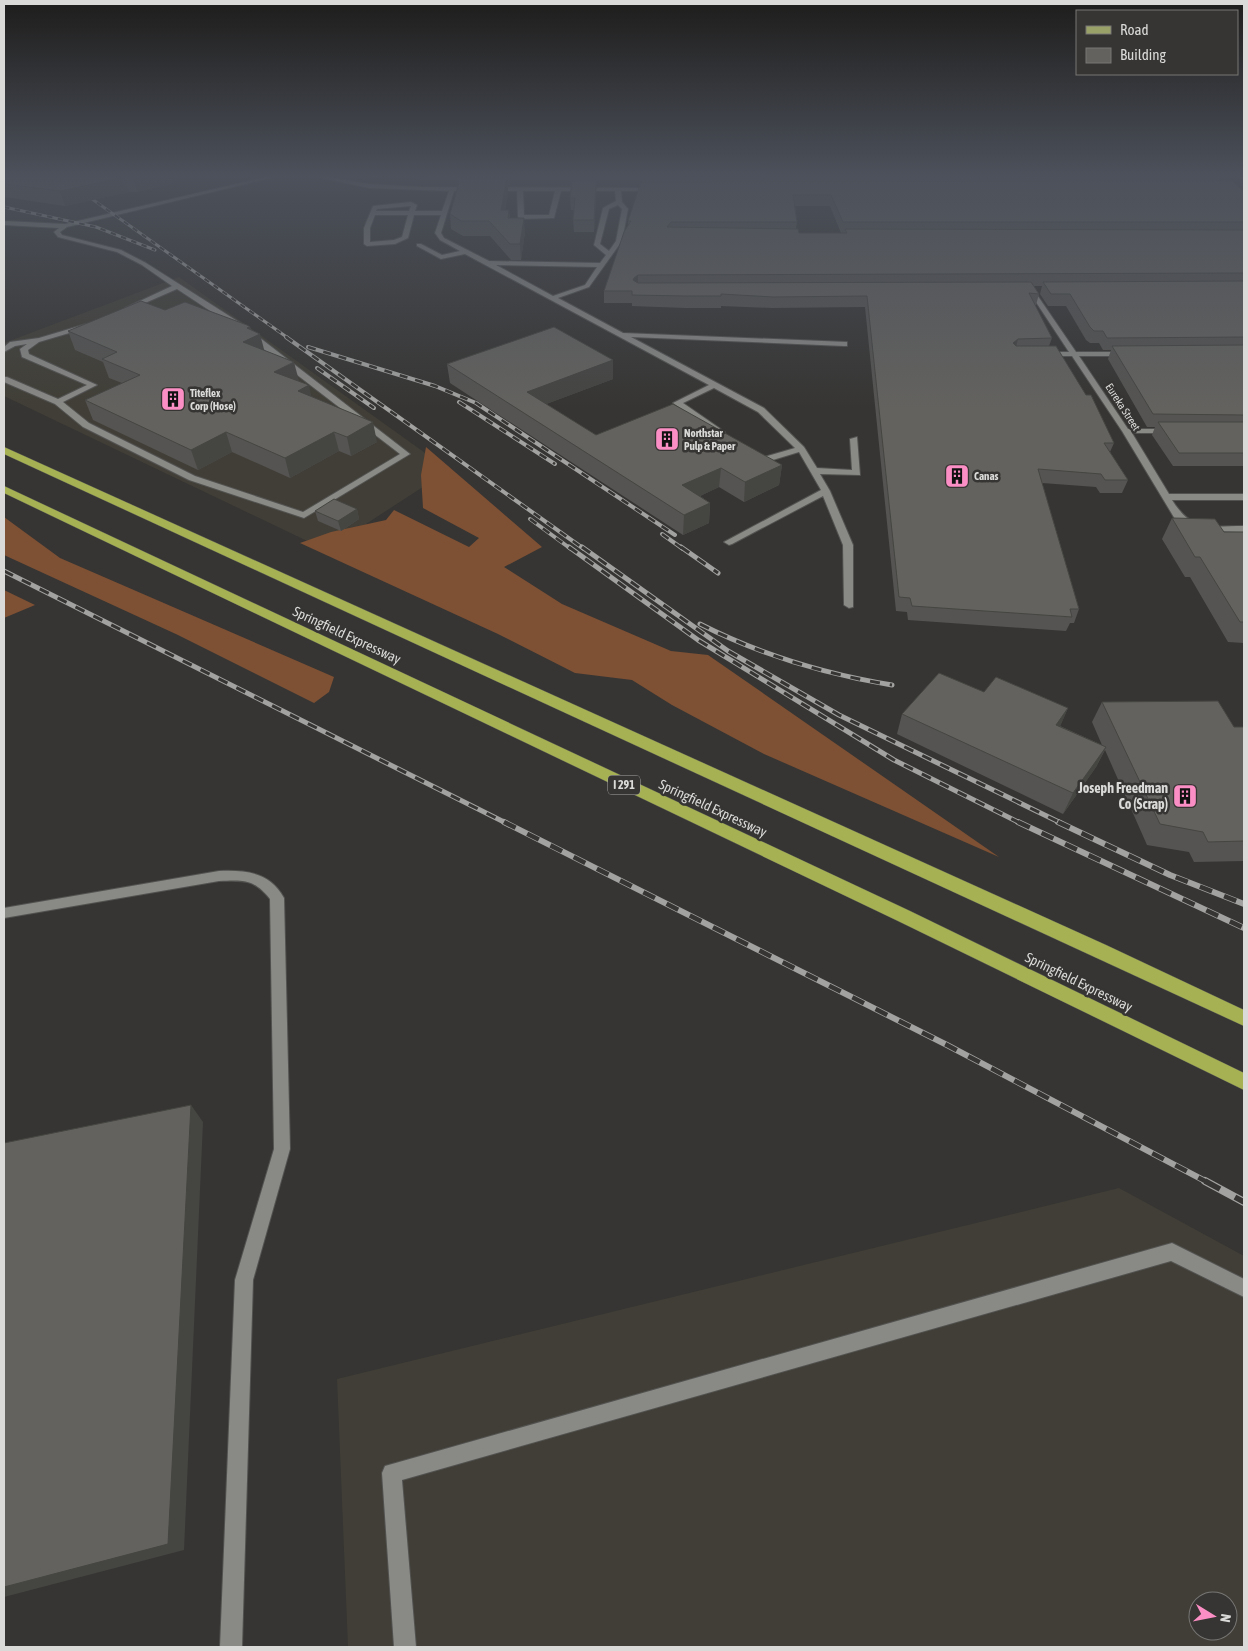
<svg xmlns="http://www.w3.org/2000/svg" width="1248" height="1651" viewBox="0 0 1248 1651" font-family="'Asap Condensed',sans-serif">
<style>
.built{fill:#403e36;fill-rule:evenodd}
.forest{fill:#7e5034}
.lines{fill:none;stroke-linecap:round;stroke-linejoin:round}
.minor-casing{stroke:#525250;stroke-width:2}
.major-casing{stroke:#525250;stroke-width:2}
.highway-casing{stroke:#525250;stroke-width:1}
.minor{fill:#898986;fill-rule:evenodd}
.major{fill:#9aa168;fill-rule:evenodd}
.highway{fill:#a6b154;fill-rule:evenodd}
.rail-far4-casing{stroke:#a2a2a0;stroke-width:3}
.rail-far3-casing{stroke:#a2a2a0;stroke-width:4}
.rail-far2-casing{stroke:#a2a2a0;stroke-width:5}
.rail-far1-casing{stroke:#a2a2a0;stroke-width:6}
.rail-casing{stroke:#a2a2a0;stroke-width:8}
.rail-far4{stroke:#363533;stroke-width:2;stroke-dasharray:5.5;stroke-linecap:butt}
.rail-far3{stroke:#363533;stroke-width:2.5;stroke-dasharray:8;stroke-linecap:butt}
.rail-far2{stroke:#363533;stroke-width:3;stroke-dasharray:10;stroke-linecap:butt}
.rail-far1{stroke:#363533;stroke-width:4.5;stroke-dasharray:13;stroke-linecap:butt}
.rail{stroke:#363533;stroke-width:5.5;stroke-dasharray:17;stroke-linecap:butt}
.wall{fill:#555452;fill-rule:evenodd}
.shaded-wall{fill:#454542}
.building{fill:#63625f;stroke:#454542}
.labels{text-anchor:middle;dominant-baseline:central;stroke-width:5;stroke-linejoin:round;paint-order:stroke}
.far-poi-label{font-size:11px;font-weight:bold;fill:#dadad8;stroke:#363533;text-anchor:start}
.far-street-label{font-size:11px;fill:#dadad8;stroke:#363533}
.shield{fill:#363533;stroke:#a9a8a6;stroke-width:1}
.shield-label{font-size:12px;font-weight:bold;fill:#dadad8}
.street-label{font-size:14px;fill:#dadad8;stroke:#363533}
.poi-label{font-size:14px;font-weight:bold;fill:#dadad8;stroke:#363533;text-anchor:end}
</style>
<rect width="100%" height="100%" fill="#363533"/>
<!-- built -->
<g class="built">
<polygon points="179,277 449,470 326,550 4,396 4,343"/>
<path d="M1119 1188 1244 1256V1647H348L337 1379ZM1198 1601H1228V1631H1198Z"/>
</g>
<!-- forest -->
<g class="forest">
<polygon points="426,447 542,547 504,567 562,604 671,651 708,655 999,857 764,754 672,705 632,680 575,673 498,634 300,543 331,532 386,520 394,510 469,547 479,538 423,508 421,475"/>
<polygon points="4,517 60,558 334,677 329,692 314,703 178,635 4,555"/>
<polygon points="4,590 35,605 4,618"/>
</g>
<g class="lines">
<defs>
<g id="minor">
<polygon points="266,177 275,177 67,227 60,232 62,235 121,250 146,263 242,324 410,454 304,518 189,480 83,427 55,404 4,382 4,377 7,377 58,399 87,385 22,357 20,349 27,344 15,346 4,352 4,347 10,342 39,338 86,324 86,328 39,342 28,350 29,354 97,385 63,402 89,423 195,476 303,512 400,454 236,328 177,289 129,310 125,310 125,308 172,286 142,265 117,252 58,237 54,232 59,228 4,225 4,221 65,224"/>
<path d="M317 177H327L369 184 421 187 656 188 654 191H621L622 202 628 209 622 241 589 287 558 298 623 333 847 342V346H844L631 337 764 408 804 447 817 468 852 470 850 439 857 437 860 475 820 474 830 491 853 545V607L849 608 844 605 843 545 823 496 732 544 729 545 724 542 821 490 799 452 763 463 751 456 750 454 754 451 764 457 795 448 758 412 714 388 683 403 725 432 718 434 673 403 709 385 465 254 441 259 417 246V244H421L442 255 460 251 440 240 435 233 441 215H414L408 238 395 244 367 246 364 244V228L373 206 411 202 417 205 415 211H442L449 191 369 188ZM454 191H517L518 217 521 219 554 218 561 191H615L616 201 603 208 594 245 606 255 600 263 489 261 444 238 441 233ZM523 191H555L549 215H524ZM618 205 622 209 616 241 609 251 600 244 609 209ZM411 206 409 211H376L377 209ZM375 215H408L402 237 394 240 370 242V228ZM496 265 597 267 585 285 553 296Z"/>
<path d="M1029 289H1033L1076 352H1125L1129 354 1125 356H1079L1128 429H1171L1175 431 1171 433H1132L1169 494H1244V500H1172C1193 533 1209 526 1244 526V532L1201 531 1189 528 1175 519 1122 431 1072 356H1045L1041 354 1045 352H1069L1028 290Z"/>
<path d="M219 871C246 870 270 872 284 898L290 1149 253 1280 242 1647H220L235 1280 274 1149 270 899C254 879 244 880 219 881L4 918V908Z"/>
<polygon points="1172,1243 1244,1279 1244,1297 1171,1261 402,1480 416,1647 394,1647 382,1473 385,1466"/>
</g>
<polygon id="major" points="1239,177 1244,177 1244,180"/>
<g id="highway">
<polygon points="4,447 1106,945 1244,1010 1244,1026 4,454"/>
<polygon points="4,486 910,911 1244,1073 1244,1090 898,921 4,493"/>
</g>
</defs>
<!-- minor casing -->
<use href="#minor" class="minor-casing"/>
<!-- major casing -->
<use href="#major" class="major-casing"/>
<!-- highway casing -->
<use href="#highway" class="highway-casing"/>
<!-- minor -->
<use href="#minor" class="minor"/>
<!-- major -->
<use href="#major" class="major"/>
<!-- highway -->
<use href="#highway" class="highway"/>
<defs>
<g id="rail-far4">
<polyline points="61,177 288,338"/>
<polyline points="4,207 96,227 155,250"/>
</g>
<g id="rail-far3">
<polyline points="286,337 584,549"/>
<polyline points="308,347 435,386 476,403 675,535"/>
<polyline points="317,368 374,408"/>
<polyline points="459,402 555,464"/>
<polyline points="530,519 571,549"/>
<polyline points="662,534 683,549"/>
</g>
<g id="rail-far2">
<polyline points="569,547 698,640 894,760 1020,823"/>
<polyline points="582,547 728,651 839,715 1061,823"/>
<polyline points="681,547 718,573"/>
<polyline points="4,571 506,823"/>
<path d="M700 624C761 655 824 674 892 685"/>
</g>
<g id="rail-far1">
<polyline points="504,822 947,1045 1207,1182"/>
<polyline points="1018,822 1244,928"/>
<polyline points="1058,822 1170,875 1244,904"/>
</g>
<polyline id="rail" points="1205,1181 1244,1202"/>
</defs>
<!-- rail-far4 casing -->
<use href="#rail-far4" class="rail-far4-casing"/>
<!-- rail-far3 casing -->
<use href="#rail-far3" class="rail-far3-casing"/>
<!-- rail-far2 casing -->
<use href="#rail-far2" class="rail-far2-casing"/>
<!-- rail-far1 casing -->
<use href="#rail-far1" class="rail-far1-casing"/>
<!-- rail casing -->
<use href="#rail" class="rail-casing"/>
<!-- rail-far4 -->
<use href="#rail-far4" class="rail-far4"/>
<!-- rail-far3 -->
<use href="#rail-far3" class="rail-far3"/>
<!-- rail-far2 -->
<use href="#rail-far2" class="rail-far2"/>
<!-- rail-far1 -->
<use href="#rail-far1" class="rail-far1"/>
<!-- rail -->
<use href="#rail" class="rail"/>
</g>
<!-- wall -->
<g class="wall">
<polygon points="4,177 172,177 173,183 138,192 129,192 65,206 4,197"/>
<path d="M404 177H1221L1219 181 1244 192V466H1173L1152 435 1155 427H1147L1108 359 1111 350H1103L1099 343H1090L1086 340 1066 306H1048L1040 294 1042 286H1034L1039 294 1036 305H1035L1052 338 1049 346 1114 443 1110 452 1128 480 1122 493H1100L1096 487 1042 483 1079 609 1074 623H1070L1066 631 908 620 907 612 896 611 865 307 772 308 721 306V308H685L632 306V303H604V291L628 226V221L643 182V180H597L594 232H574L573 220 574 210H571L570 198 572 180H511L510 185H508V193L505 210H509L510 218 525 232 521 260H511L490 236H463L451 229 450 214 460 180H418V177ZM795 206H830L841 233H799L796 229 797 222Z"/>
<polygon points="165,310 250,327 251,330 264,350 299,381 312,397 377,442 351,456 339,451 290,478 232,452 198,470 93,420 85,400 122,383 109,378 103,362 75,350 68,331"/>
<polygon points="447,364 613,379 546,404 596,435 782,465 779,485 744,502 719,487 700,496 710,503 709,523 683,535 450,383"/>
<polygon points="357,509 359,519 341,531 318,521 315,511"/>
<polygon points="1172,518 1224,532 1244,532 1244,643 1228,642 1190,577 1185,577 1162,539"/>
<polygon points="984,692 1068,708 1060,726 1102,745 1092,722 1102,702 1234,727 1244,727 1244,861 1194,862 1189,852 1147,845 1105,750 1096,767 1063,814 897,734 902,714"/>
</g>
<!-- shaded-wall -->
<g class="shaded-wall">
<polygon points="124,177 129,192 65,206 60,191"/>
<polygon points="138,177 172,177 173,183 138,192 133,178"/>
<polygon points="509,177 511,177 510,185"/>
<polygon points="507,179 508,193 502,225 501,210"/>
<polygon points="596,181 596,193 594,232 594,220"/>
<polygon points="524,218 525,232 521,260 520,244"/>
<polygon points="638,275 638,287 633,280 634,278"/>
<polygon points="250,327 253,337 260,334 265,353 243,342 247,328"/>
<polygon points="1018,339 1015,351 1013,343"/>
<polygon points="613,360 613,379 528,411 527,392"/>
<polygon points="294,362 299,381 279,391 274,372"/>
<polygon points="309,385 313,404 298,391"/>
<polygon points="373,422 377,442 351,456 347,437"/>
<polygon points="226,432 232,452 198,470 191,450"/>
<polygon points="334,432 339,451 290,478 285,458"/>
<polygon points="782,465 779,485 744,502 745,482"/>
<polygon points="721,468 719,487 681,505 682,485"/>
<polygon points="710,503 709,523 683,535 684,515"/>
<polygon points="357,509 359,519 341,531 338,521"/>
<polygon points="1068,708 1059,729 1056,725"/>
<polygon points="1106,747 1096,767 1063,814 1073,793"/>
<polygon points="191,1105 203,1122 184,1550 4,1597 4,1587"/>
</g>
<!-- building -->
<g class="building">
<polygon points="4,177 138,177 133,178 124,177 60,191 4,184"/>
<polygon points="460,179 507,179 501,210 509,210 508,218 524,218 520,244 510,244 489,221 461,221 450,214"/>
<polygon points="572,181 596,181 594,220 573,220 575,198 570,198"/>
<polygon points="1232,181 1244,192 1244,222 843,222 831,195 793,195 797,222 671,222 667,227 798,229 799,233 847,233 845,229 1244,230 1244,273 638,275 634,278 633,280 638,283 1031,282 1039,294 1029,293 1052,338 1018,339 1013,343 1016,346 1056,346 1086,395 1091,395 1114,443 1104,443 1128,480 1105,480 1101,474 1038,469 1079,609 1070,609 1072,617 912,606 910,598 899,597 867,296 773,297 721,294 721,296 685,296 632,295 632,291 604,291 624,232 631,221 628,221 641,182"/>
<polygon points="1244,281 1244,337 1107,338 1103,331 1094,331 1090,327 1070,294 1051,294 1043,282"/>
<polygon points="141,301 165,310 185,302 247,325 250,327 247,328 260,334 243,342 294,362 274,372 309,385 298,391 373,422 347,437 334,432 285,458 226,432 191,450 85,400 140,375 102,359 117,352 68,331"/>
<polygon points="554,327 613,360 527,392 596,435 673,404 782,465 745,482 721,468 682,485 710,503 684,515 447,364"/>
<polygon points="1244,345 1244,415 1153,414 1112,346"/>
<polygon points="1158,422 1244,422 1244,453 1179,453"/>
<polygon points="334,499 357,509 338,521 315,511"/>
<polygon points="1172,518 1215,519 1224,532 1244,532 1244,622 1240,622 1200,557 1195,557"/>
<polygon points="939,673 984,692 996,677 1068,708 1056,725 1106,747 1073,793 902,714"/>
<polygon points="1218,701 1234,727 1244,727 1244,841 1208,842 1203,832 1160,824 1102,702"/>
<polygon points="191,1105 168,1544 4,1587 4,1143"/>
</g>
<!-- sky -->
<linearGradient id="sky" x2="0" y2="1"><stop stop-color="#1e1d1c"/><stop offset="0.43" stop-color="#4c515b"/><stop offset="1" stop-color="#4c515b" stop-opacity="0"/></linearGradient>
<rect width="1248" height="408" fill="url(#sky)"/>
<!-- icons -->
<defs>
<symbol id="building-square" viewBox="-11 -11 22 22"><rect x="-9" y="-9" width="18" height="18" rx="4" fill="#fb8fc5" stroke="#363533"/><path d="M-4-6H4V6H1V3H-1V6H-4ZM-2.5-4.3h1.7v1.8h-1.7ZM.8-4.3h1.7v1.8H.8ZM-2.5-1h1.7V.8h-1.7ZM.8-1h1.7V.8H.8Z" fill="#111"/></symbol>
</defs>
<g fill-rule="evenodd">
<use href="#building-square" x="159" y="385" width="28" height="28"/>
<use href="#building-square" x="653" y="425" width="28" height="28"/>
<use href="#building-square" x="943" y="462" width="28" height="28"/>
<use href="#building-square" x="1171" y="782" width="28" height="28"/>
</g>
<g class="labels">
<!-- far-poi labels -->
<g class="far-poi-label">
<text x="190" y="393">Titeflex<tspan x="190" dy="13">Corp (Hose)</tspan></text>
<text x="684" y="433">Northstar<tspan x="684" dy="13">Pulp &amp; Paper</tspan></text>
<text x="974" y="476">Canas</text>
</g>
<!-- far-street labels -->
<g class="far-street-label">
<text transform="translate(1123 407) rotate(57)">Eureka Street</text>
</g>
<!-- shield labels -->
<rect class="shield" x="608" y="775.5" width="32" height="19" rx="4"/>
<g class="shield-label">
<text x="624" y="785">I 291</text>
</g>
<!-- street labels -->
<g class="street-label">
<text transform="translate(347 635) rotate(25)">Springfield Expressway</text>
<text transform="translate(713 808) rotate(25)">Springfield Expressway</text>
<text transform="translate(1079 982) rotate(26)">Springfield Expressway</text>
</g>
<!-- poi labels -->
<g class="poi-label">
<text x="1168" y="788">Joseph Freedman<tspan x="1168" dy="16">Co (Scrap)</tspan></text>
</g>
</g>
<!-- border -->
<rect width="1248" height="1651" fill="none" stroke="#dadad8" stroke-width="10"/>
<!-- legend -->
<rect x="1076" y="10" width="162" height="65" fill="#363533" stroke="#787775"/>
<rect x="1086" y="26" width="25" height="8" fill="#9aa168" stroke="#787775"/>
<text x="1120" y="35" font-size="15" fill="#dadad8">Road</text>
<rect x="1086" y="48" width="25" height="15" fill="#63625f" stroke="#787775"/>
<text x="1120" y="60" font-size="15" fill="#dadad8">Building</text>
<!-- north arrow -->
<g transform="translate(1213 1616) rotate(100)"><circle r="24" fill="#363533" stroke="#787775"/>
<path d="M0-4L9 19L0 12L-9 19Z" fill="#fb8fc5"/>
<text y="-8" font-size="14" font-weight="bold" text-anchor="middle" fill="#dadad8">N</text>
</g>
</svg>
